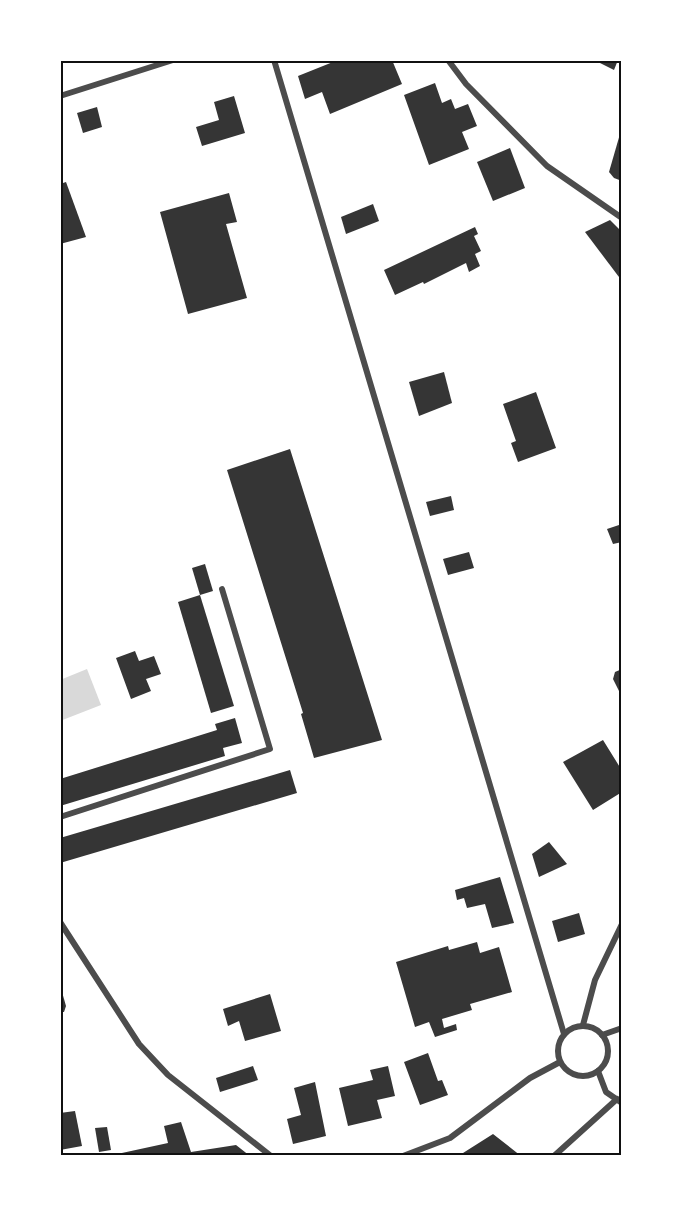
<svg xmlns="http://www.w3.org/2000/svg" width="682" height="1216" viewBox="0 0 682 1216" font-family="'Exo 2',sans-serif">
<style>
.water{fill:#d9d9d9}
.building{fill:#353535}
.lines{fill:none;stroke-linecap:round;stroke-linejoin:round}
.minor{stroke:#4c4c4c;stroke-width:6}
.neatline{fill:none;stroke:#111;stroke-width:2}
</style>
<rect width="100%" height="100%" fill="#fff"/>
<!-- water -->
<polygon class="water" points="87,669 101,705 60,721 60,680"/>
<!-- building -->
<g class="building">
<polygon points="338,60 392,60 402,84 330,114 322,92 305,99 298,76"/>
<polygon points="594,60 618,60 614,70"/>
<polygon points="435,83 442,103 451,99 455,109 468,104 477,126 462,132 469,149 429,165 404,95"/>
<polygon points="234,96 245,133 202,146 196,127 219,120 214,102"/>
<polygon points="97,107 102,127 83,133 77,113"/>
<polygon points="622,127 622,181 614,178 609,172"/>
<polygon points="510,148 525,188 493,201 477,162"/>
<polygon points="66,182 86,237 60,244 60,184"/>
<polygon points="229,193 237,222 226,224 247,298 188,314 160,212"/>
<polygon points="373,204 379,221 346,234 341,217"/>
<polygon points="610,220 622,232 622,281 585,232"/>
<polygon points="475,227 478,234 474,236 481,251 475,254 480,266 469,272 466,263 424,284 423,282 395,295 384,270"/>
<polygon points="444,372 452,403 419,416 409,382"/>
<polygon points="536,392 556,448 518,462 511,443 516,441 503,404"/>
<polygon points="290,449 382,740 314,758 301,714 303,713 227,470"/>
<polygon points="451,496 454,510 430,516 426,502"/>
<polygon points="622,524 622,542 613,544 607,529"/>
<polygon points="469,552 474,568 448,575 443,559"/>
<polygon points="205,564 213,591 200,595 192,568"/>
<polygon points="200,595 234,706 211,713 178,602"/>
<polygon points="135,651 139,661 154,656 161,674 146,679 151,691 131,699 116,658"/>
<polygon points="622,669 622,697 613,679 615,672"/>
<polygon points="235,718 242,743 223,748 225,756 60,806 60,779 217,730 215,724"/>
<polygon points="603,740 621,769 619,771 622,775 622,792 593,810 563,762"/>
<polygon points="290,770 297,793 60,863 60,838"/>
<polygon points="549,842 567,864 539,877 532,854"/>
<polygon points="500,877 514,923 492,928 485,904 467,908 464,898 457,900 455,890"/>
<polygon points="579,913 585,934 558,942 552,921"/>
<polygon points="477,942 480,953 499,947 512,992 470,1004 472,1010 442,1019 444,1028 456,1024 457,1030 435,1037 429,1022 415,1027 396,962 448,946 449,950"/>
<polygon points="60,985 66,1006 64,1012 60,1012"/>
<polygon points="270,994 281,1031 245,1041 239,1021 228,1026 223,1009"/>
<polygon points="428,1053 438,1081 442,1080 448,1095 420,1105 404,1062"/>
<polygon points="253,1066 258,1080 220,1092 216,1078"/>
<polygon points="388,1066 395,1096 377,1100 382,1118 348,1126 339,1088 373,1080 370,1070"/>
<polygon points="315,1082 326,1136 293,1144 287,1119 301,1115 294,1088"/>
<polygon points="75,1111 82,1146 60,1150 60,1113"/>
<polygon points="181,1122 191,1152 236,1145 250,1156 108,1156 168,1143 164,1126"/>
<polygon points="107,1127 111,1150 99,1152 95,1128"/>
<polygon points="493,1134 521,1156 456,1156 463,1153"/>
</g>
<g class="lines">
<!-- minor -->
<g class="minor">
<polyline points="274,60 564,1034"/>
<polyline points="448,60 466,84 547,166 622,218"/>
<polyline points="60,96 173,60"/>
<polyline points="60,817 270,749 222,589"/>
<polyline points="60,922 139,1044 168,1075 271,1156"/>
<polyline points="583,1025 595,980 622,924"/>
<circle cx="583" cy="1051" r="25"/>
<polyline points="602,1035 622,1028"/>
<polyline points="598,1071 606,1092 622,1103"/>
<polyline points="403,1156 450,1138 530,1078 560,1062"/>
<polyline points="554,1156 617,1099"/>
</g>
</g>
<!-- border -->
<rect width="682" height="1216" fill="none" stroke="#ffffff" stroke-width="123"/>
<rect x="62" y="62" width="558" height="1092" class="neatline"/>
</svg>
